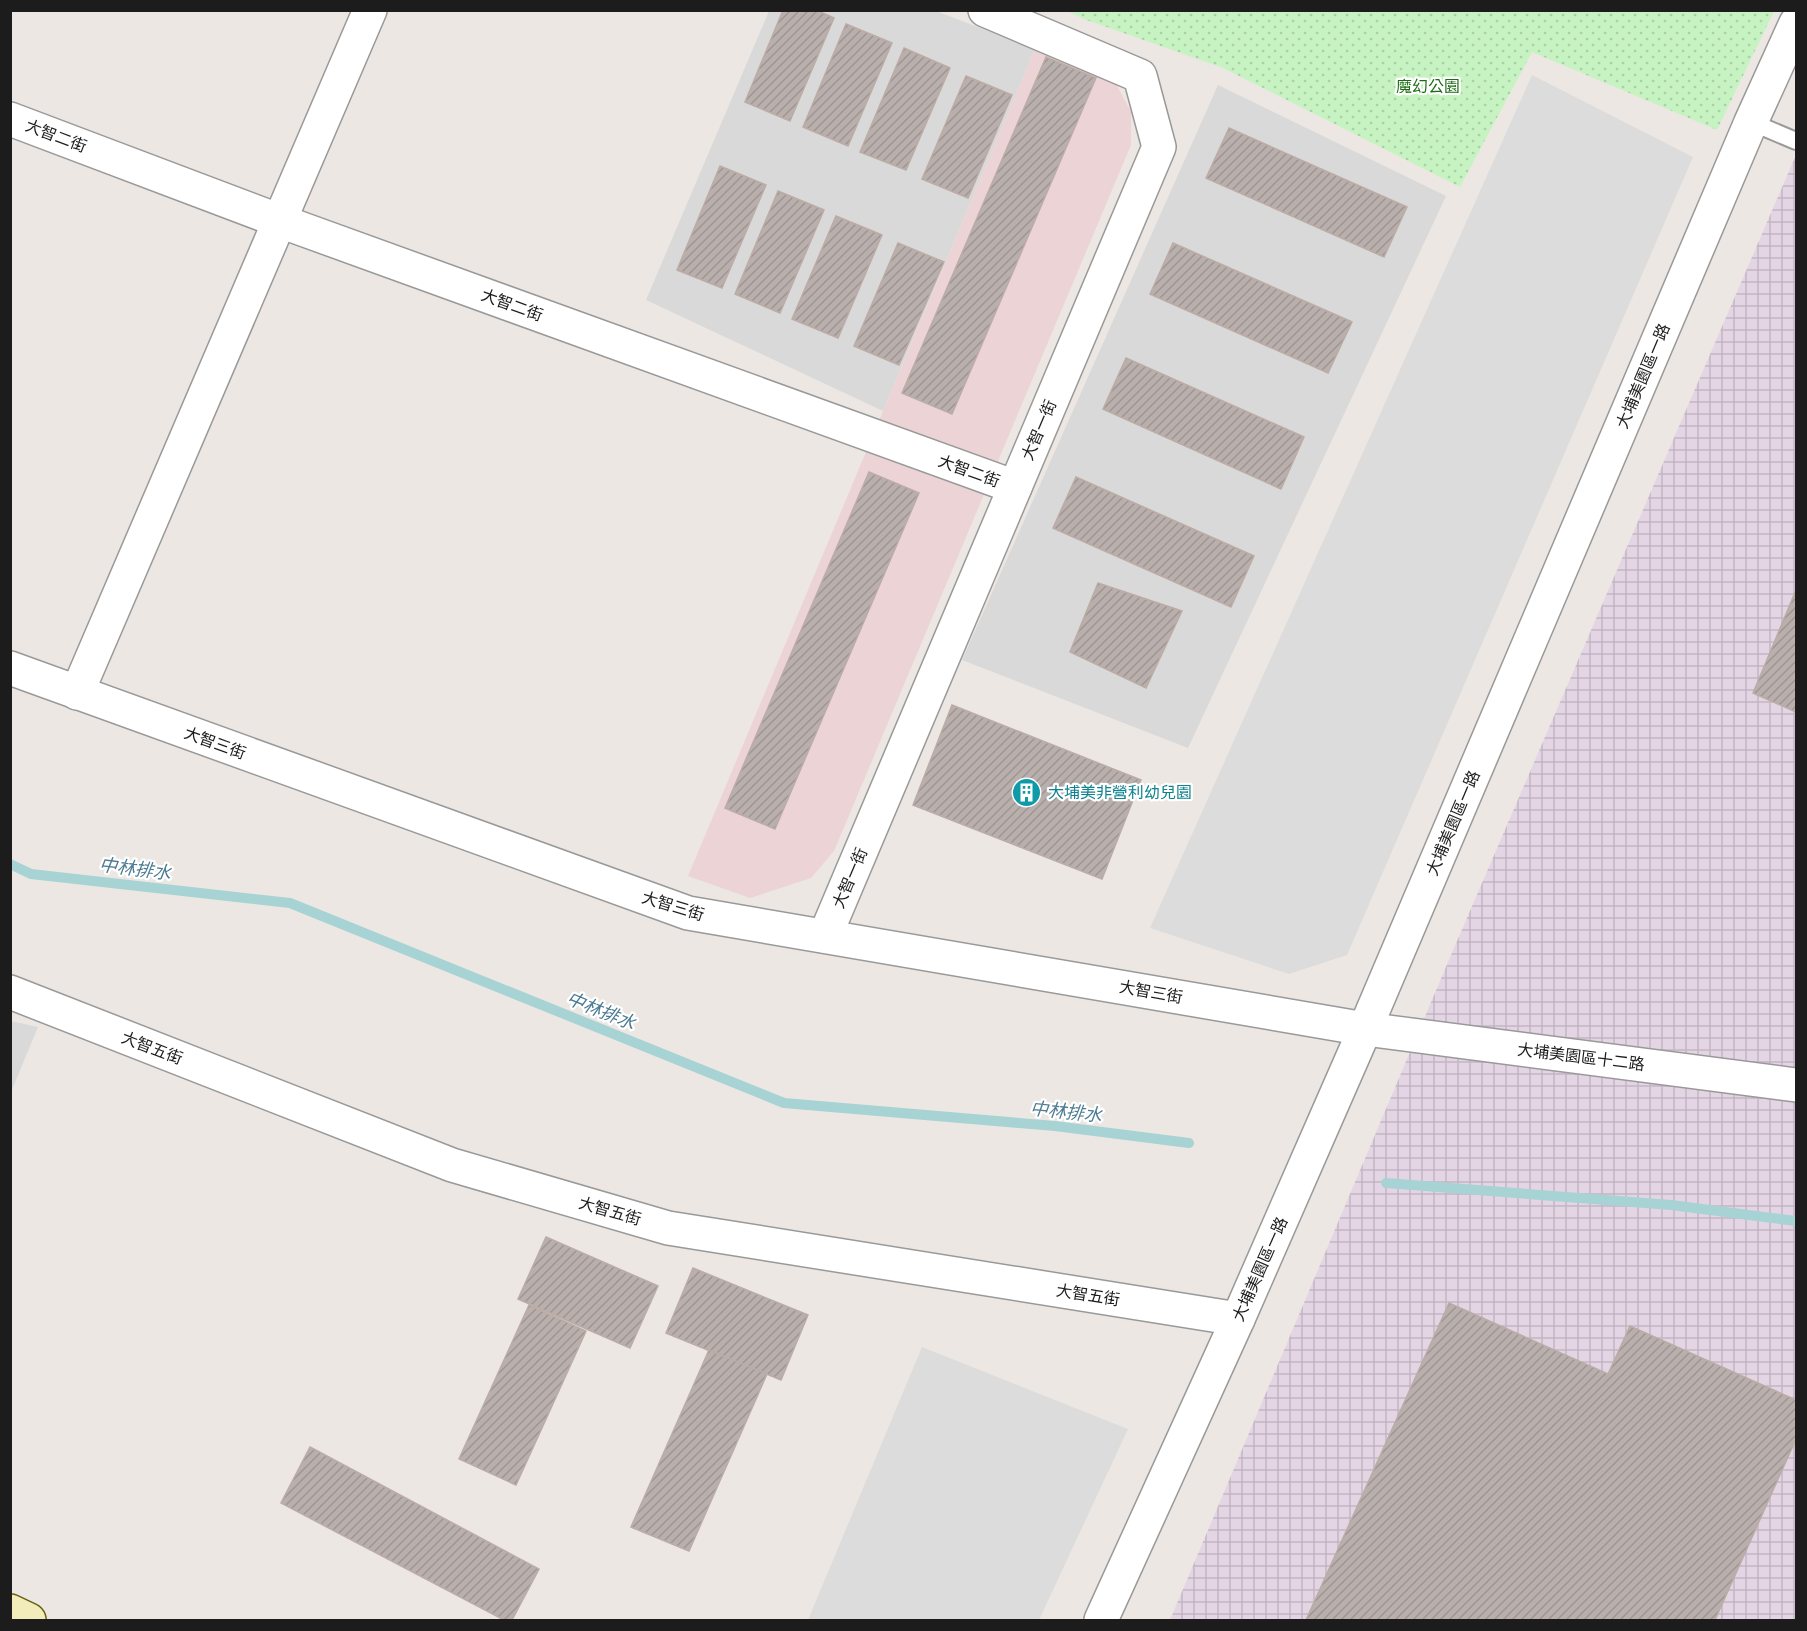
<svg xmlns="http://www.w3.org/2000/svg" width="1807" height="1631" viewBox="0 0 1807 1631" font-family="Helvetica,'Noto Sans TC',sans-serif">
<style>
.residential{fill:#dad9d9}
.commercial{fill:#ecd3d6}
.industrial{fill:url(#industrial-grid)}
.park{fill:url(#park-dots)}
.parking{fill:#dcdcdc}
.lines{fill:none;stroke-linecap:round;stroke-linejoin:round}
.stream{stroke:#a7d3d5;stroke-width:10}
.building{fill:url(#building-hatch);stroke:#bcaca6;stroke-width:1.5}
.lane-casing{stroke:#999;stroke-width:20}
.street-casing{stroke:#999;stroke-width:36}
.secondary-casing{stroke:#666010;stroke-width:36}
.lane{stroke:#fff;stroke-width:16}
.street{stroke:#fff;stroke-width:33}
.secondary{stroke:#f2ebba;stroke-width:33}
.labels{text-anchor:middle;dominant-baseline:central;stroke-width:4.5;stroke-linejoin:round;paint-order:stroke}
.park-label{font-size:16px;fill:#1e6d16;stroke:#fff}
.street-label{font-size:16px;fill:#1c1c1c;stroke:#fff}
.culture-label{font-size:16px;fill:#0d838f;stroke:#fff;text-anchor:start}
.water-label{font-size:18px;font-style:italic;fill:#4c7b92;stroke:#fff}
</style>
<defs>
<pattern id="industrial-grid" width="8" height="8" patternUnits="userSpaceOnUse" patternTransform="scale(1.5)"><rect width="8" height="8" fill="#e4d5e4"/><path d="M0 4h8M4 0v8" fill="none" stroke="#c3b6c3"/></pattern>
<pattern id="park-dots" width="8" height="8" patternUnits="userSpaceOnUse" patternTransform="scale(1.5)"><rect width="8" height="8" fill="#c7f3c2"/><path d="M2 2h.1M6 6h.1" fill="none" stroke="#aad0a6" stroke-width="1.8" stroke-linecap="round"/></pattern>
<pattern id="building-hatch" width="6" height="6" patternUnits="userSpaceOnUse" patternTransform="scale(1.5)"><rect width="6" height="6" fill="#b9afac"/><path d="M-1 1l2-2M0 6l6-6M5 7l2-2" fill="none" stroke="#9e9693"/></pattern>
</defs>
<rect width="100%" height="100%" fill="#ece7e2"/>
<!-- residential -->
<g class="residential">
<polygon points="769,11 936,11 1035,49 883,411 646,300"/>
<polygon points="1218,85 1446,196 1188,748 962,660"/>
<polygon points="11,1021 38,1027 11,1092 10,1021"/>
</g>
<!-- commercial -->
<polygon class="commercial" points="1035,49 1114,80 1131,112 1131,145 834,851 811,878 750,898 688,876"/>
<!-- industrial -->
<polygon class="industrial" points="1796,155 1796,1620 1170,1620 1451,955"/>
<!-- park -->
<polygon class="park" points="1067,11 1774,11 1717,130 1532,52 1460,187 1223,68 1084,19"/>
<!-- parking -->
<g class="parking">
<polygon points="1532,75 1693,157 1347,955 1289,974 1150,928"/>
<polygon points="922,1347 1128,1429 1039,1620 808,1620"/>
</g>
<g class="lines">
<!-- stream -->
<g class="stream">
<polyline points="10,864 31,874 290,903 784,1103 1055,1126 1189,1143"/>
<polyline points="1386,1183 1671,1205 1796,1221"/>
</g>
</g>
<!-- building -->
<g class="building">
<polygon points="783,10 816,10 834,18 790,121 745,102"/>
<polygon points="846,24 892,43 848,146 803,127"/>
<polygon points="904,48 950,68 906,170 860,152"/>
<polygon points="1046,57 1096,78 952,414 902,393"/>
<polygon points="966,76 1012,95 968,198 922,179"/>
<polygon points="1229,128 1407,207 1384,257 1206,178"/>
<polygon points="720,166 766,185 722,288 677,270"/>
<polygon points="778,191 824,210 780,313 735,294"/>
<polygon points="836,216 882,235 838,338 792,319"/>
<polygon points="898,243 944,262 899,365 854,346"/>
<polygon points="1173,243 1352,322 1328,373 1150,294"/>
<polygon points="1126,358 1304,437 1281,489 1103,409"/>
<polygon points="869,472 919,493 775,829 725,808"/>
<polygon points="1076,477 1254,556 1231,607 1053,528"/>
<polygon points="1098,583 1182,611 1146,688 1070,652"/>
<polygon points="1796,590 1796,712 1753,693"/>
<polygon points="952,705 1141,780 1102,879 913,805"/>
<polygon points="546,1237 658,1286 630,1348 518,1299"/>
<polygon points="693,1268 808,1315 781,1380 666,1333"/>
<polygon points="1449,1303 1608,1374 1630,1326 1796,1400 1796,1439 1715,1620 1306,1620"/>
<polygon points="529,1305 586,1331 516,1485 459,1459"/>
<polygon points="709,1350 767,1374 689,1551 631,1527"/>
<polygon points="310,1447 539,1569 512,1620 504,1620 281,1503"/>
</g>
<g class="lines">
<defs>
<polyline id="lane" points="1751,122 1796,141"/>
<g id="street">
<polyline points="10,119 280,221 1015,487"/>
<polyline points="10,668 688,913 1365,1029 1796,1085"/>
<polyline points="77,693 370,10"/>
<polyline points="825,936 1159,147 1140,76 985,10"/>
<polyline points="10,992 452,1165 668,1228 1238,1319"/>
<polyline points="1101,1620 1238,1319 1365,1029 1751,122 1796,23"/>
</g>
<polyline id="secondary" points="10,1611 29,1620"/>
</defs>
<!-- lane casing -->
<use href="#lane" class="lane-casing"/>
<!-- street casing -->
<use href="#street" class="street-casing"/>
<!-- secondary casing -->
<use href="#secondary" class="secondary-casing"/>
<!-- lane -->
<use href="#lane" class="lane"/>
<!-- street -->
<use href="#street" class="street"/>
<!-- secondary -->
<use href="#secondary" class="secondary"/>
</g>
<!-- icons -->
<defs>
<symbol id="building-disc" viewBox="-11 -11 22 22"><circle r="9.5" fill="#0f9aa8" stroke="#fff"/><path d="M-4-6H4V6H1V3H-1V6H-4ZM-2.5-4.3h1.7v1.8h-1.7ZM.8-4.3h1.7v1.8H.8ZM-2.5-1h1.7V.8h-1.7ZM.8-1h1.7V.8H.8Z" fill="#fff"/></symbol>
</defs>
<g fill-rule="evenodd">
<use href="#building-disc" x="1010" y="776" width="33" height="33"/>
</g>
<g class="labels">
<!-- park labels -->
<g class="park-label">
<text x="1428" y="86">魔幻公園</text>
</g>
<!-- street labels -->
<g class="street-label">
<text transform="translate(56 136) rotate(21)">大智二街</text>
<text transform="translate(512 305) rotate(20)">大智二街</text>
<text transform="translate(1643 376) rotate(-67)">大埔美園區一路</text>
<text transform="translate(1039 430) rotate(-67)">大智一街</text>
<text transform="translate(969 471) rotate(20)">大智二街</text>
<text transform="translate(215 743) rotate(20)">大智三街</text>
<text transform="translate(1453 823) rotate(-67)">大埔美園區一路</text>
<text transform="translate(850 878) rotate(-67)">大智一街</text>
<text transform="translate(673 906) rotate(17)">大智三街</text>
<text transform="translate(1151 992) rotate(10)">大智三街</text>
<text transform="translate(152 1048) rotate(21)">大智五街</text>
<text transform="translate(1581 1057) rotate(7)">大埔美園區十二路</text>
<text transform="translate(610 1211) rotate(16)">大智五街</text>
<text transform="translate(1260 1269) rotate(-66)">大埔美園區一路</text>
<text transform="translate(1088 1295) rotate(9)">大智五街</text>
</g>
<!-- culture labels -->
<g class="culture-label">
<text x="1048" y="792">大埔美非營利幼兒園</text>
</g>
<!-- water labels -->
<g class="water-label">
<text transform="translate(135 869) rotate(7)">中林排水</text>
<text transform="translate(601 1011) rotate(22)">中林排水</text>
<text transform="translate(1066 1112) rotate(6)">中林排水</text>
</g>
</g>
<!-- border -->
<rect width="1807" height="1631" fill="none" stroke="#1c1c1c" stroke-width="24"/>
</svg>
